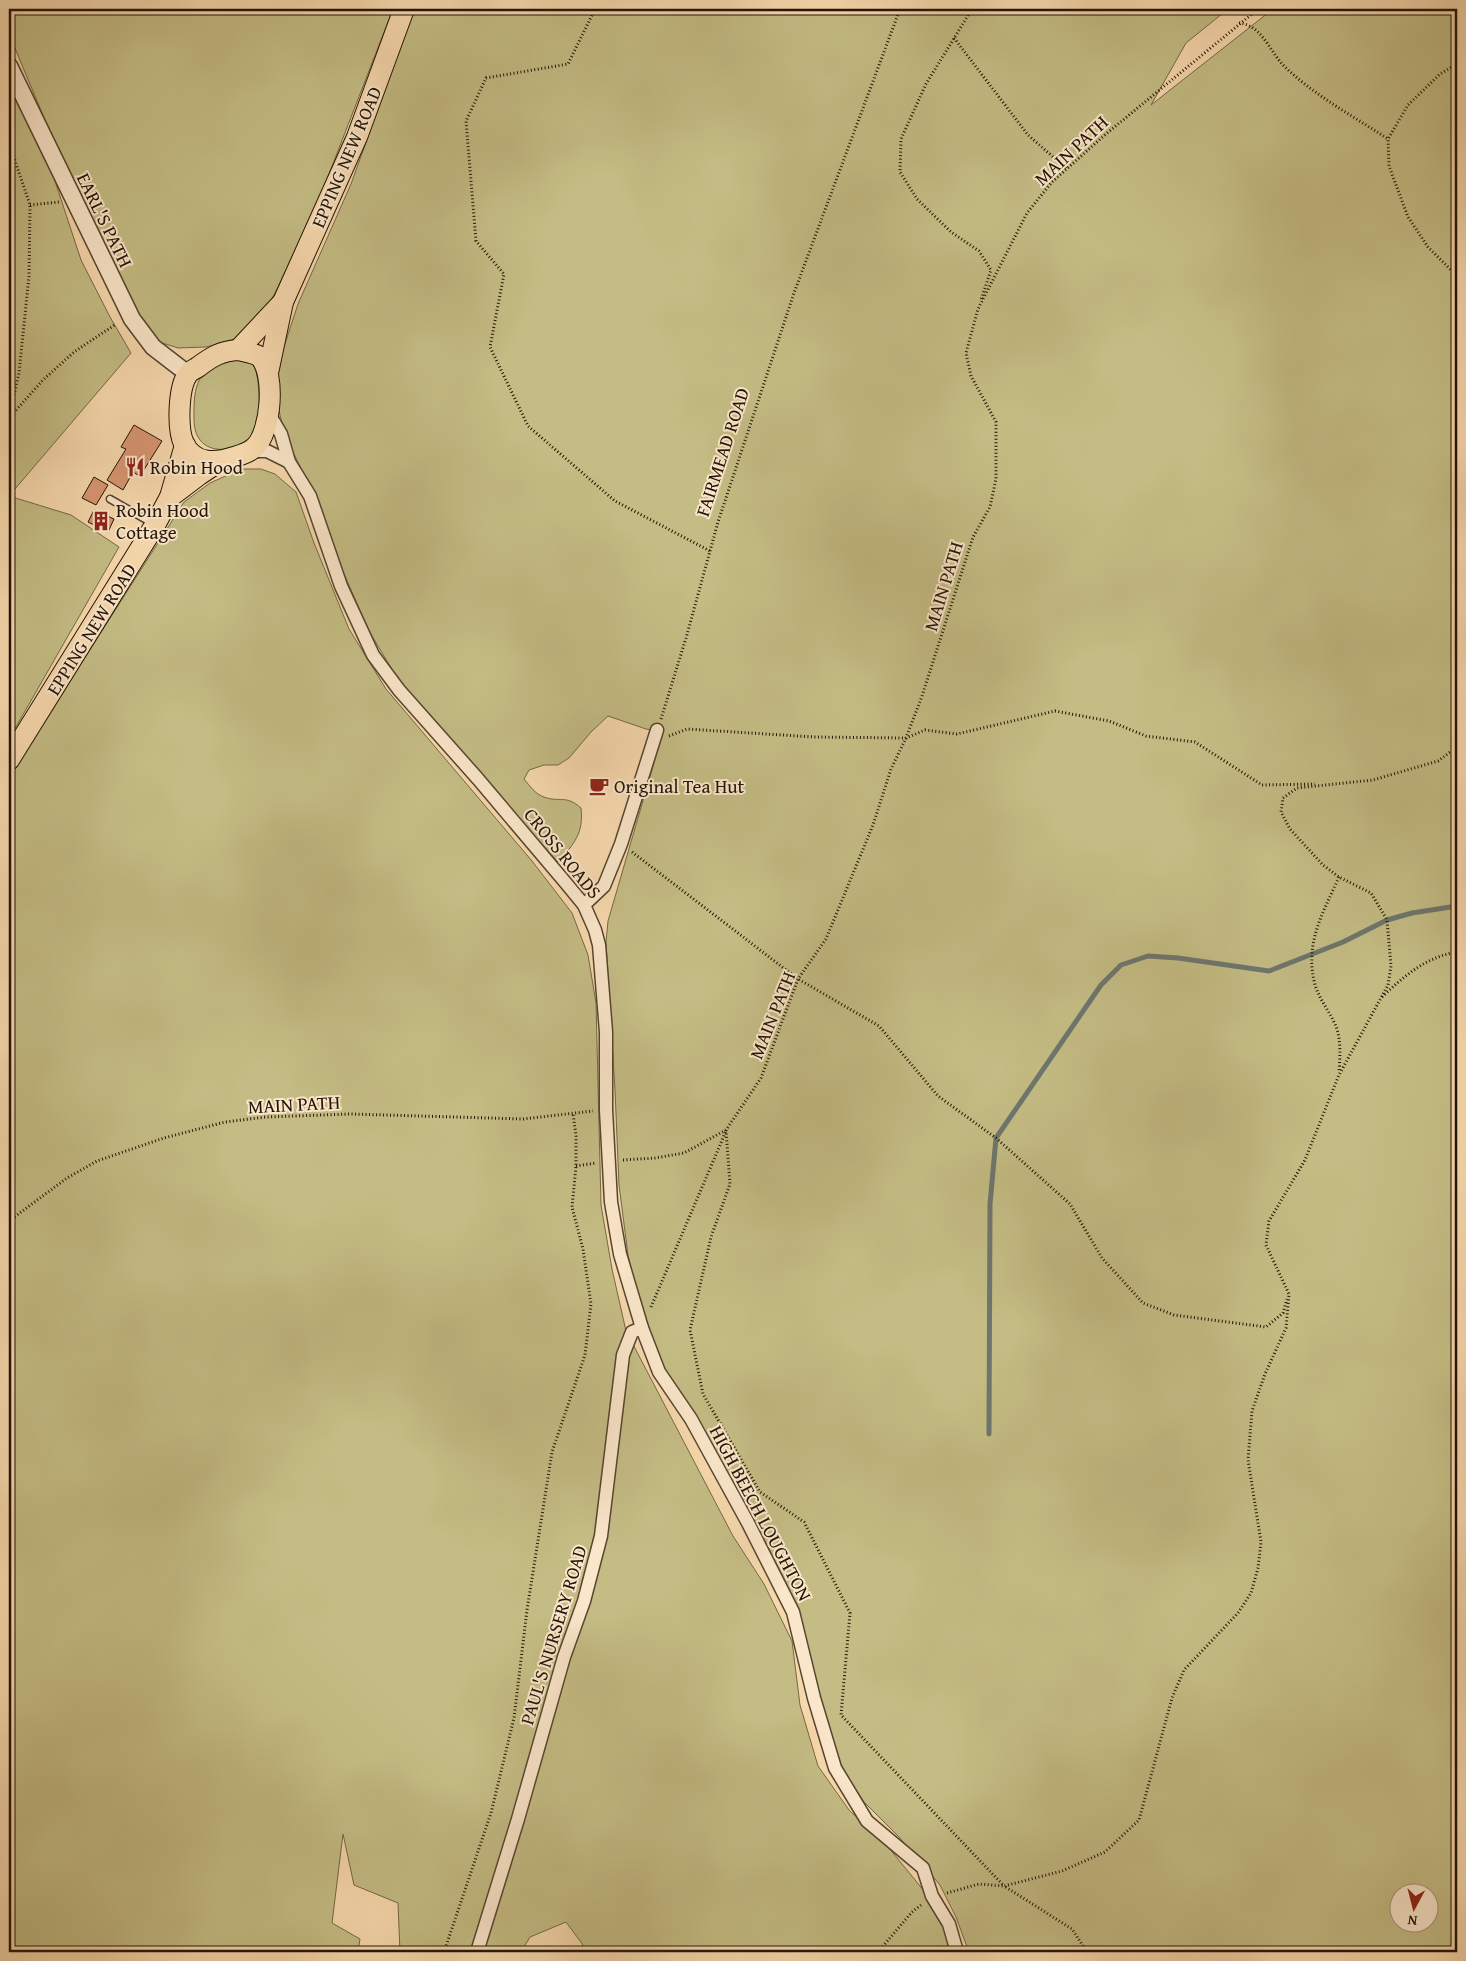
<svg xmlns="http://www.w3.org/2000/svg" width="1466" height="1961" viewBox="0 0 1466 1961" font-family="'Gentium Book Plus',serif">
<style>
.green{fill:#c4bc84;stroke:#736844;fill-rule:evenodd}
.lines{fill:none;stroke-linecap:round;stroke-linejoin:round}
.stream{stroke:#6d766d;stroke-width:5}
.building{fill:#d79672;stroke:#221405}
.service-casing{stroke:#57452f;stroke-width:9}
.minor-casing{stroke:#57452f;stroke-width:15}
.tertiary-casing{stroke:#57452f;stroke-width:19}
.primary-casing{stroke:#221405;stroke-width:22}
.path{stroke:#221405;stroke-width:3;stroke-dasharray:1 2.5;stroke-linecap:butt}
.service{stroke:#fae6ca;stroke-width:6}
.minor{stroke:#fae6ca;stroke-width:12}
.tertiary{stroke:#fae6ca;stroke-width:16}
.primary{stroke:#f7d8ad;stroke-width:20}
.labels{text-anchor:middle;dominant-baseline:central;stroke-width:4;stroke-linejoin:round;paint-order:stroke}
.street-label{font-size:19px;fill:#221405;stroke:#fae6ca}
.poi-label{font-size:19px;fill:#221405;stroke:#fae6ca;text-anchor:start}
</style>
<rect width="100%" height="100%" fill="#f7d8ad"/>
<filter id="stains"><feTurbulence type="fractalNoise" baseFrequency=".004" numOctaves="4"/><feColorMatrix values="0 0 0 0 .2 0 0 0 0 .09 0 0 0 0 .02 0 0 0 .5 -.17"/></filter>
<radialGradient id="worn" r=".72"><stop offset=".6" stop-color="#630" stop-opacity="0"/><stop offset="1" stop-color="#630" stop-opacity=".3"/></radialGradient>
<!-- green -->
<g class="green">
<polygon points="9,9 393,9 322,192 277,289 259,323 238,338 206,347 178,348 156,341 142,331 102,256 9,34"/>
<path d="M414 9H1228L1186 43 1151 105 1273 9H1457V1952H969L956 1917 940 1885 899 1837 864 1802 843 1770 827 1725 806 1642 660 1362 641 1311 628 1255 619 1185 615 1090 606 942 608 921 663 732 646 729 608 716 591 732 569 758 558 765H544L529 770 524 779C530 786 535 794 544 797 560 803 565 794 581 808 584 833 574 844 558 862L454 746 399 681 369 631 334 551 315 497 294 454 282 423 276 399 278 365 298 304 351 184ZM1398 1894H1428V1924H1398Z"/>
<polygon points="9,74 53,175 81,260 110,317 131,353 9,496 71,515 119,547 9,739"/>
<path d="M231 356 253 364C258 374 258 383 259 394 259 405 261 417 257 428 249 449 210 459 198 437 193 429 194 416 194 407 195 374 205 370 231 356Z"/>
<polygon points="241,469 261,469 275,474 296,492 314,543 349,629 386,689 532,861 572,913 588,955 596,1003 601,1205 612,1269 626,1331 733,1536 764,1584 792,1641 800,1705 818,1766 849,1810 889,1848 929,1897 946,1931 952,1952 573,1952 583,1945 566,1922 530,1937 521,1952 400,1952 398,1903 354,1885 343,1834 332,1923 360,1939 358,1952 9,1952 9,777 184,502 210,483"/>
</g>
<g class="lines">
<!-- stream -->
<polyline class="stream" points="989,1434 990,1204 996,1138 1101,985 1121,965 1148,956 1178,958 1269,971 1343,942 1387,920 1412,913 1457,906"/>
</g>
<!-- building -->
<g class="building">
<polygon points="134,425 162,441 140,476 133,472 123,490 107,480 126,449 121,447"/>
<polygon points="94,477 108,485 96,505 82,498"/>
<polygon points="94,510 114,519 108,532 88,522"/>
</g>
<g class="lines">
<defs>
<polyline id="service" points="110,499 152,523"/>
<g id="minor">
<polyline points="268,412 281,434 289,462 310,496 341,586 373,655 399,690 478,779 565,882 584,905 595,930 599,945 606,1032 606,1110 611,1202 620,1254 642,1328 659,1372 691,1419 748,1523 793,1612 814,1698 835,1768 867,1821 923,1868 932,1896 949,1924 957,1952"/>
<polyline points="248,451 267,451 289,462"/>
<polyline points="584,905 604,886 621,844 657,730"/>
<polyline points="477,1952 518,1819 564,1657 584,1601 601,1536 623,1355 632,1332 642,1328"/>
</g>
<polyline id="tertiary" points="9,66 132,319 153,347 188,374"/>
<g id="primary">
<path d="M238 350C245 352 255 353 260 357 276 374 271 432 255 447 250 452 241 455 234 457 216 463 195 465 184 444 177 429 178 387 188 374 190 371 195 369 198 367 211 357 221 351 238 350Z"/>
<polyline points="238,350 283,302"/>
<polyline points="268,373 283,302 357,137 404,9"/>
<polyline points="170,497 199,475 220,461"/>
<polyline points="9,760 155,525 170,497 185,445"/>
</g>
</defs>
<!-- service casing -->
<use href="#service" class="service-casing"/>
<!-- minor casing -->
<use href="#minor" class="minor-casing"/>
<!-- tertiary casing -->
<use href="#tertiary" class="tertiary-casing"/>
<!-- primary casing -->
<use href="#primary" class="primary-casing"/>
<!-- path -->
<g class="path">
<polyline points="595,9 568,64 486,78 466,121 476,241 504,274 490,347 528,426 615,501 710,551"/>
<polyline points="972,9 926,84 901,139 900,172 917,199 951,232 979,251 991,270 981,300"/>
<path d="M1239 23C1262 25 1270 52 1284 66 1315 96 1353 116 1388 139"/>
<polyline points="954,38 1028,135 1067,169"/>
<polyline points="1457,64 1440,74 1408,105 1388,139 1389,166 1408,217 1428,247 1457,276"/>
<polyline points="9,143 30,205 29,276 19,373 9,417"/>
<polyline points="30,205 59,202"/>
<polyline points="9,418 43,380 74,352 116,324"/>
<polyline points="661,719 686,638 718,522 794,293 900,9"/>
<polyline points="669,736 687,729 814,737 906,738 925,730 957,734 1055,711 1109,721 1146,736 1195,742 1262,785 1315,784"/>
<polyline points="632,852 798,979 879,1026 938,1096 996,1138 1070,1204 1102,1258 1143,1303 1174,1315 1266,1327 1283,1313 1287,1299"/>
<path d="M1339 877C1322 915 1303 946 1316 988 1321 1002 1332 1015 1337 1029 1341 1043 1340 1057 1339 1072"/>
<path d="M1382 997C1404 976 1426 957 1457 952"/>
<polyline points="726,1130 730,1184 711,1237 690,1330 703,1394 760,1492 804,1522 850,1613 841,1715 1004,1886"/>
<polyline points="623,1160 655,1158 684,1153 726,1130 761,1078 798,979 826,939 873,825 891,769 906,738 922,696 973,537 990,507 996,479 996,422 971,376 966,353 978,309 1027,213 1052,182 1106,134 1258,9"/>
<polyline points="576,1166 596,1163"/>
<polyline points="9,1221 67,1178 97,1161 164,1138 225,1122 266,1117 351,1114 523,1119 593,1111"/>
<polyline points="651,1307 726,1131"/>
<polyline points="947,1893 979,1884 1004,1886"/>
<polyline points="444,1952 491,1813 514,1718 527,1610 552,1452 585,1355 591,1304 583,1249 572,1207 576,1166 576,1136 573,1113"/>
<polyline points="878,1952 912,1912 921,1905"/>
<polyline points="1087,1952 1072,1929 1004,1886 1062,1871 1105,1852 1139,1820 1172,1698 1184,1670 1238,1613 1251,1593 1258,1568 1261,1542 1248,1460 1252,1411 1265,1374 1286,1328 1289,1294 1266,1245 1269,1221 1305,1160 1339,1075 1388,985 1391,966 1387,920 1371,893 1339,877 1323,865 1290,829 1281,812 1283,798 1297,788 1373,780 1438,761 1457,747"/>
</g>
<!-- service -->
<use href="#service" class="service"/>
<!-- minor -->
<use href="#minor" class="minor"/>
<!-- tertiary -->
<use href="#tertiary" class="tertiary"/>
<!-- primary -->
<use href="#primary" class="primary"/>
</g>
<!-- icons -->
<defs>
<symbol id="restaurant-bare" viewBox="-9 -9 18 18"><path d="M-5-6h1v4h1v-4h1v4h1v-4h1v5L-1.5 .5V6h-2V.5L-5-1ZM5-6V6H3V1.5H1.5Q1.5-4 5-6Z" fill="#8f2418" stroke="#fae6ca" stroke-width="2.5" paint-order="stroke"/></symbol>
<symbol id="building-bare" viewBox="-9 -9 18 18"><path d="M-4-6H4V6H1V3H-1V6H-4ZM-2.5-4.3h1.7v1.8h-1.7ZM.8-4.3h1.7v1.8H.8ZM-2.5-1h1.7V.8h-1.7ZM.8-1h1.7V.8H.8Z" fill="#8f2418" stroke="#fae6ca" stroke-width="2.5" paint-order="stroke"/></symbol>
<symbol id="cafe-bare" viewBox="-9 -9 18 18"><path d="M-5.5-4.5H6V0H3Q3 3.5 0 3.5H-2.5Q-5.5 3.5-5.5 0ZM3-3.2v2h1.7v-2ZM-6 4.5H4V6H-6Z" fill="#8f2418" stroke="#fae6ca" stroke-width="2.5" paint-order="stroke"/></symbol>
</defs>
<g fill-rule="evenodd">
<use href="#restaurant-bare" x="121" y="453" width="28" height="28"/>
<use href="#building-bare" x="87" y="507" width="28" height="28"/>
<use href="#cafe-bare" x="585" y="772" width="28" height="28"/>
</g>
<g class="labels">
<!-- street labels -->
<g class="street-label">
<text transform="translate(1071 150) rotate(-43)">MAIN PATH</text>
<text transform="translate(346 157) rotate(-67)">EPPING NEW ROAD</text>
<text transform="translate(105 220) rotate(64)">EARL'S PATH</text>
<text transform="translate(722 452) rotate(-72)">FAIRMEAD ROAD</text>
<text transform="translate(943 586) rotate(-73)">MAIN PATH</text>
<text transform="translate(91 629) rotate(-58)">EPPING NEW ROAD</text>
<text transform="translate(563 853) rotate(51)">CROSS ROADS</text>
<text transform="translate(772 1015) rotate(-68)">MAIN PATH</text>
<text transform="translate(294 1104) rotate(-3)">MAIN PATH</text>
<text transform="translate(761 1513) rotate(62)">HIGH BEECH LOUGHTON</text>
<text transform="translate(553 1635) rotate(-73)">PAUL'S NURSERY ROAD</text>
</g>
<!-- poi labels -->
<g class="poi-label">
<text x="150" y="467">Robin Hood</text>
<text x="116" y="510">Robin Hood<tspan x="116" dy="22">Cottage</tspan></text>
<text x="614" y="786">Original Tea Hut</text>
</g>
</g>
<!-- margin -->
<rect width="1466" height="1961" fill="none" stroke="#f7d8ad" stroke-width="30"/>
<rect x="10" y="10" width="1446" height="1941" fill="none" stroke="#221405" stroke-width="2.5"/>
<rect x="15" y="15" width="1436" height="1931" fill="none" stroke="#221405"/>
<!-- north arrow -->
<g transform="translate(1414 1908) rotate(187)"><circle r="24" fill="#fae6ca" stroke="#a4927b"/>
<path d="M0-4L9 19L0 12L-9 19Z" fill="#8f2418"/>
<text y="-8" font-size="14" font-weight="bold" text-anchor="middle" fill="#221405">N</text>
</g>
<rect width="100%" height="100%" filter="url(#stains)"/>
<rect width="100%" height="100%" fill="url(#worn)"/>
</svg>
